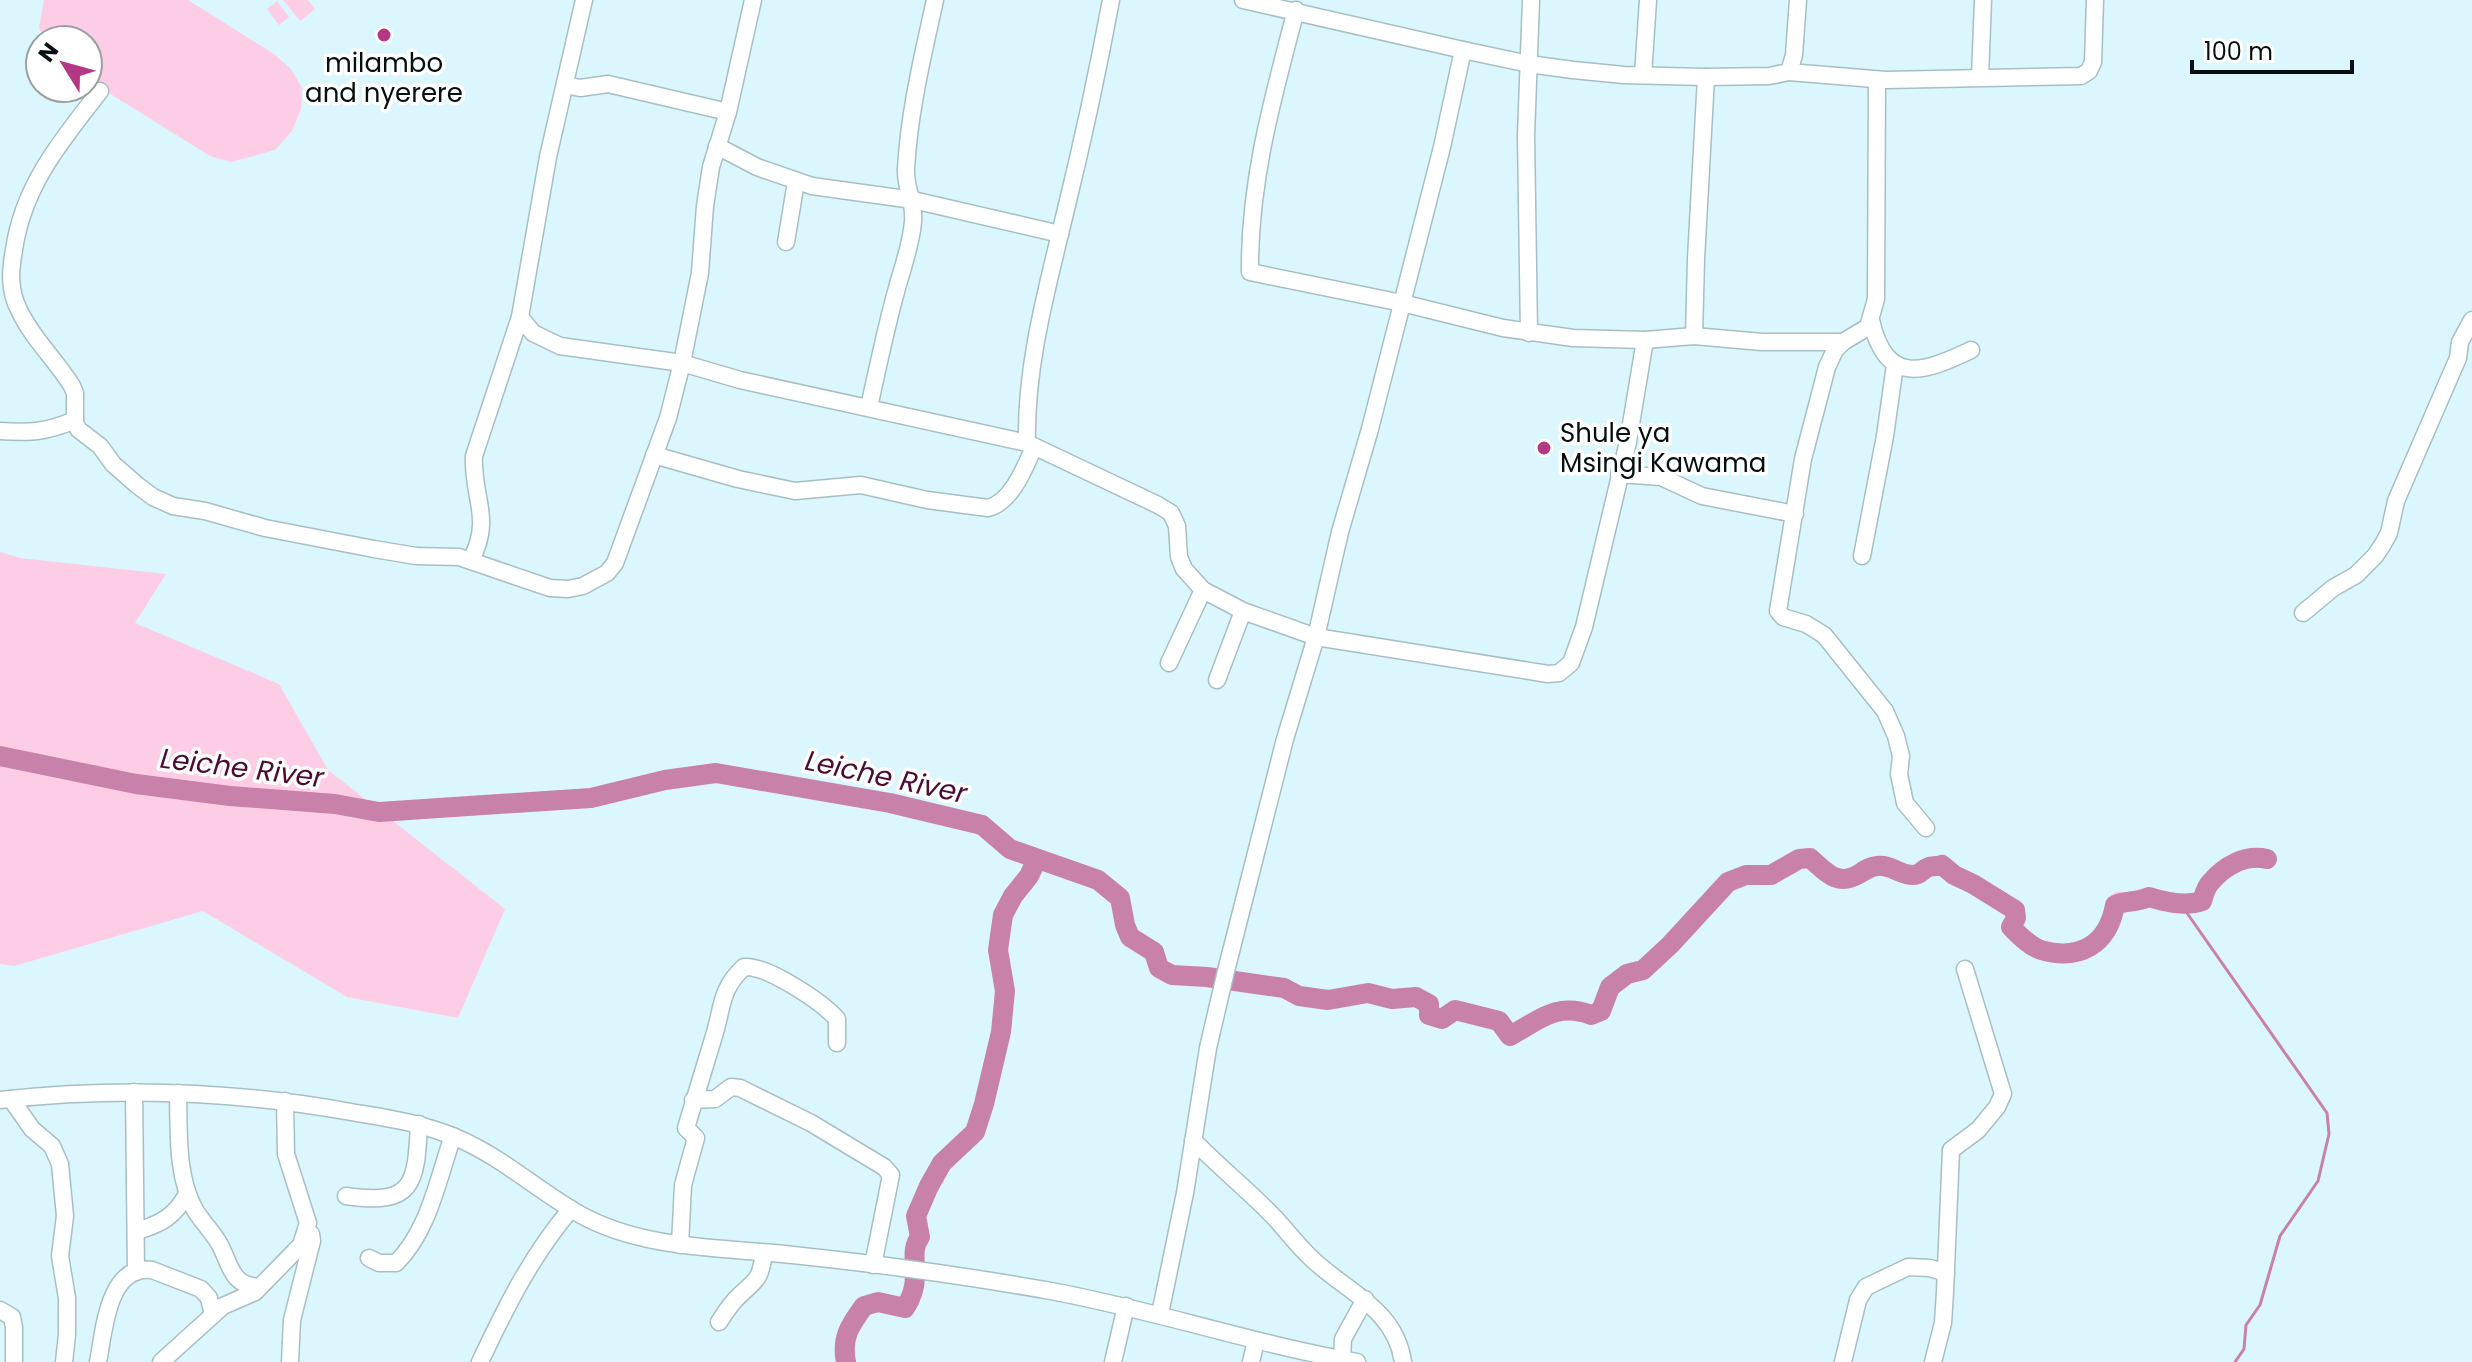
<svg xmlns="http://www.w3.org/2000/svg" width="2472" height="1362" viewBox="0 0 2472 1362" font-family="Poppins,sans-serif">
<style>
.green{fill:#fccde5}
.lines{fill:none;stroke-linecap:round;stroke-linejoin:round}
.stream{stroke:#c881a8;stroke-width:3}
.river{stroke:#c881a8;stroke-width:20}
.minor-casing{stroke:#a6bfc5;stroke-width:19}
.minor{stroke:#fff;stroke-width:16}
.poi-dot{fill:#b53887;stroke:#fff;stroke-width:3}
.labels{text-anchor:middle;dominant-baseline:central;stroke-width:7;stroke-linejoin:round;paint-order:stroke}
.poi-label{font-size:26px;fill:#050e10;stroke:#fff}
.water-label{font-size:28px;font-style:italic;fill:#4b0b35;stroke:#fff}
</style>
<rect width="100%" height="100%" fill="#dcf6fd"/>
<!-- green -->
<g class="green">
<polygon points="44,0 188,0 274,54 291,69 302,88 301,109 292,131 275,150 231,162 210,156 88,80 88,40 44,40 39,27"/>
<polygon points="283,0 308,0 315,9 300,21"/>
<polygon points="277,1 289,17 279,25 267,9"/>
<polygon points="0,552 20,558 166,574 135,623 279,684 328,770 505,909 458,1018 347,997 203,911 14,966 0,964"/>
<path d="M2145 889 2153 894 2148 904 2131 911 2124 908C2116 914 2115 926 2107 934L2103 932 2111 913 2109 898C2114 890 2120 891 2128 894L2131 899 2135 894Z"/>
</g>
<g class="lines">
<!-- stream -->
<polyline class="stream" points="2180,903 2327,1113 2329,1134 2318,1181 2280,1236 2260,1305 2246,1325 2244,1349 2235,1362"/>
<!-- river -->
<g class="river">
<path d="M0 756 136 784 230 796 335 804 379 812 591 798 665 780 716 773 890 803 982 825 1010 849 1098 880 1120 898 1125 925 1130 937 1154 952 1159 968 1172 975 1207 977 1284 988 1299 996 1328 1000 1368 993 1392 999 1416 997 1429 1004V1015L1442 1019 1455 1010 1499 1021 1510 1036C1539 1020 1557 1002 1591 1015L1601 1011 1610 987 1627 974 1643 970 1670 945 1728 882 1746 875H1771L1799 859 1810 858C1826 872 1837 887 1859 874 1865 870 1869 867 1877 866 1890 864 1900 875 1913 875 1921 875 1922 869 1929 867 1931 866 1940 866 1942 865L1954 875 1973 884 2015 910 2016 918 2011 927C2019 935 2029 946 2041 950 2079 961 2108 945 2115 905 2126 900 2137 903 2149 897 2165 902 2185 907 2202 901 2204 895 2206 887 2210 883 2224 866 2245 854 2267 859"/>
<path d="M846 1362C841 1338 850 1325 864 1306L878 1302 905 1308C911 1299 915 1287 915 1276 916 1262 911 1249 920 1237L916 1216 929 1186 942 1163 975 1132 984 1104 1001 1032 1005 991 998 950 1003 915 1013 896 1029 876 1037 859"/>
</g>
<defs>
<g id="minor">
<polyline points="1243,0 1463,50 1529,64 1573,70 1624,75 1706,77 1769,76 1789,72 1794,55 1798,0"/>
<path d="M1296 10C1273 97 1249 181 1250 272L1402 303 1503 328 1573 338 1645 340 1694 336 1762 342H1843"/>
<polyline points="1789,72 1886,80 2081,76 2089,71 2093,62 2095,0"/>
<polyline points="1643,75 1648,0"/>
<polyline points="1980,77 1983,0"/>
<polyline points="1877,80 1876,299 1868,327 1843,342 1835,350 1827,367 1803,459 1778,611 1783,617 1806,624 1824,635 1885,711 1896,736 1901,756 1899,774 1905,803 1926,828"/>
<polyline points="565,85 580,88 608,84 728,112"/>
<path d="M100 91C61 141 23 186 14 250 10 272 9 290 19 310 32 338 56 360 72 386L75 393V423L79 430 100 446 113 464 137 485 153 497 173 506 205 511 265 528 374 549 416 556 459 557 550 588 568 589 583 586 607 573 615 563 668 418 682 363 700 273 705 206 711 167 728 112 753 0"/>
<polyline points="717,146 757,167 812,186 913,200 1060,234"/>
<polyline points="786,242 796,182"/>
<polyline points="520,317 533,333 560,346 682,363 740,380 1027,443 1158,505 1171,513 1177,526 1179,557 1184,569 1203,590 1243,611 1316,637 1548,674 1559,673 1571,663 1584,627 1628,442 1645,340"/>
<path d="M1871 320C1886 386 1923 373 1971 350"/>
<polyline points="1529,333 1526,136 1531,0"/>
<polyline points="1694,336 1696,259 1706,77"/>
<path d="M869 407C878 367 886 327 897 288 903 266 911 245 913 222 915 201 905 189 906 169 909 112 923 55 935 0"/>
<path d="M0 431C32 433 46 432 75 420"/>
<path d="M1027 443C1025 365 1048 285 1066 209 1083 140 1098 70 1111 0"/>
<path d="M654 455 738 479 795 491 861 485 927 500 988 508C1012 502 1025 467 1034 447"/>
<polyline points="1619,474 1661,477 1702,496 1795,514"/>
<polyline points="1862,556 1885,436 1895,365"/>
<path d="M471 560C493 518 472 498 474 456L520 317 548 157 584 0"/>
<polyline points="2303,613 2333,588 2356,575 2375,556 2383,544 2389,533 2396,501 2458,358 2460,342 2472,320"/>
<polyline points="1169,663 1203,590"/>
<polyline points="1217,680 1243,611"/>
<polyline points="134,1092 136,1272"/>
<path d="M178 1093C179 1130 176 1176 195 1210 202 1222 213 1232 220 1245 231 1266 231 1285 259 1287"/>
<polyline points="11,1099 32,1129 52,1146 60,1164 65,1216 60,1256 67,1298 67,1335 64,1362"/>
<path d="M0 1100C117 1087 235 1091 351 1112 387 1118 423 1123 457 1138 502 1157 538 1191 581 1215 645 1250 722 1247 793 1255 879 1264 966 1276 1051 1291 1154 1310 1254 1344 1357 1362"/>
<polyline points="693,1100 715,1099 731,1087 740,1088 811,1123 884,1167 891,1175 873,1265"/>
<path d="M1193 1140C1219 1167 1248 1190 1274 1217 1285 1229 1295 1242 1307 1254 1341 1290 1395 1306 1403 1362"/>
<path d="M346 1196C414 1206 416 1184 419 1124"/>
<path d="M137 1231C161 1224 175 1216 187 1194"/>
<path d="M680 1245 683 1185 696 1138 686 1128C695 1099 704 1069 713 1039 723 1009 719 990 744 967 767 965 822 1002 837 1019V1043"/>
<path d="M369 1258 379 1263H396C429 1231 438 1178 453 1136"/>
<polyline points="0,1310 12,1317 14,1327 14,1362"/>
<polyline points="1160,1314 1185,1193 1208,1048 1226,971 1285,739 1316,637 1340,532 1370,429 1442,147 1463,50"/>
<path d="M719 1322C725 1313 731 1303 739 1296 758 1278 760 1280 764 1253"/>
<polyline points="1342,1359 1343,1339 1365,1299"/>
<path d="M98 1362C104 1333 107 1264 152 1270L201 1289 209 1298 213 1315"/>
<polyline points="161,1362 223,1306 255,1292 301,1245 308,1223 286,1154 285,1101"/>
<polyline points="290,1362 292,1320 312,1241 311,1234"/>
<path d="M480 1362C506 1307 531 1256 571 1209"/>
<polyline points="1113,1362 1126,1306"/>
<polyline points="1251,1362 1256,1341"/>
<polyline points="1843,1362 1858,1300 1866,1287 1908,1267 1930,1268 1946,1273"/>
<polyline points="1933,1362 1943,1323 1945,1292 1951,1150 1978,1130 1997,1107 2003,1094 1965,969"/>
</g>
</defs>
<!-- minor casing -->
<use href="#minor" class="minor-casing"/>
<!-- minor -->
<use href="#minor" class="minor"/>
</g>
<!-- markers -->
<g class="poi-dot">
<circle cx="384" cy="35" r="8"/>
<circle cx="1544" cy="448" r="8"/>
</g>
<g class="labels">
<!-- poi labels -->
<g class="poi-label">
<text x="384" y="63">milambo<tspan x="384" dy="30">and nyerere</tspan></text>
<text x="1560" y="433" text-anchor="start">Shule ya<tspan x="1560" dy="30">Msingi Kawama</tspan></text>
</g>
<!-- water labels -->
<g class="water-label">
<text transform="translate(242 768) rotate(7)">Leiche River</text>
<text transform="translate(886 777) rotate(12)">Leiche River</text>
</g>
</g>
<!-- north arrow -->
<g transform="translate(64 64) rotate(307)"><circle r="38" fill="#ffffff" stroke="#9b9f9f" stroke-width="2"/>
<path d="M0-6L14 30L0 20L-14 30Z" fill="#b53887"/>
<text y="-12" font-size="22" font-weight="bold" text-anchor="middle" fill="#050e10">N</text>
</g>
<!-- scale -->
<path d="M2192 60v12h160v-12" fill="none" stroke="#050e10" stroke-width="4"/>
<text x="2204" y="60" font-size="24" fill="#050e10" stroke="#ffffff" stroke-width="6" paint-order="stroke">100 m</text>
</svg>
